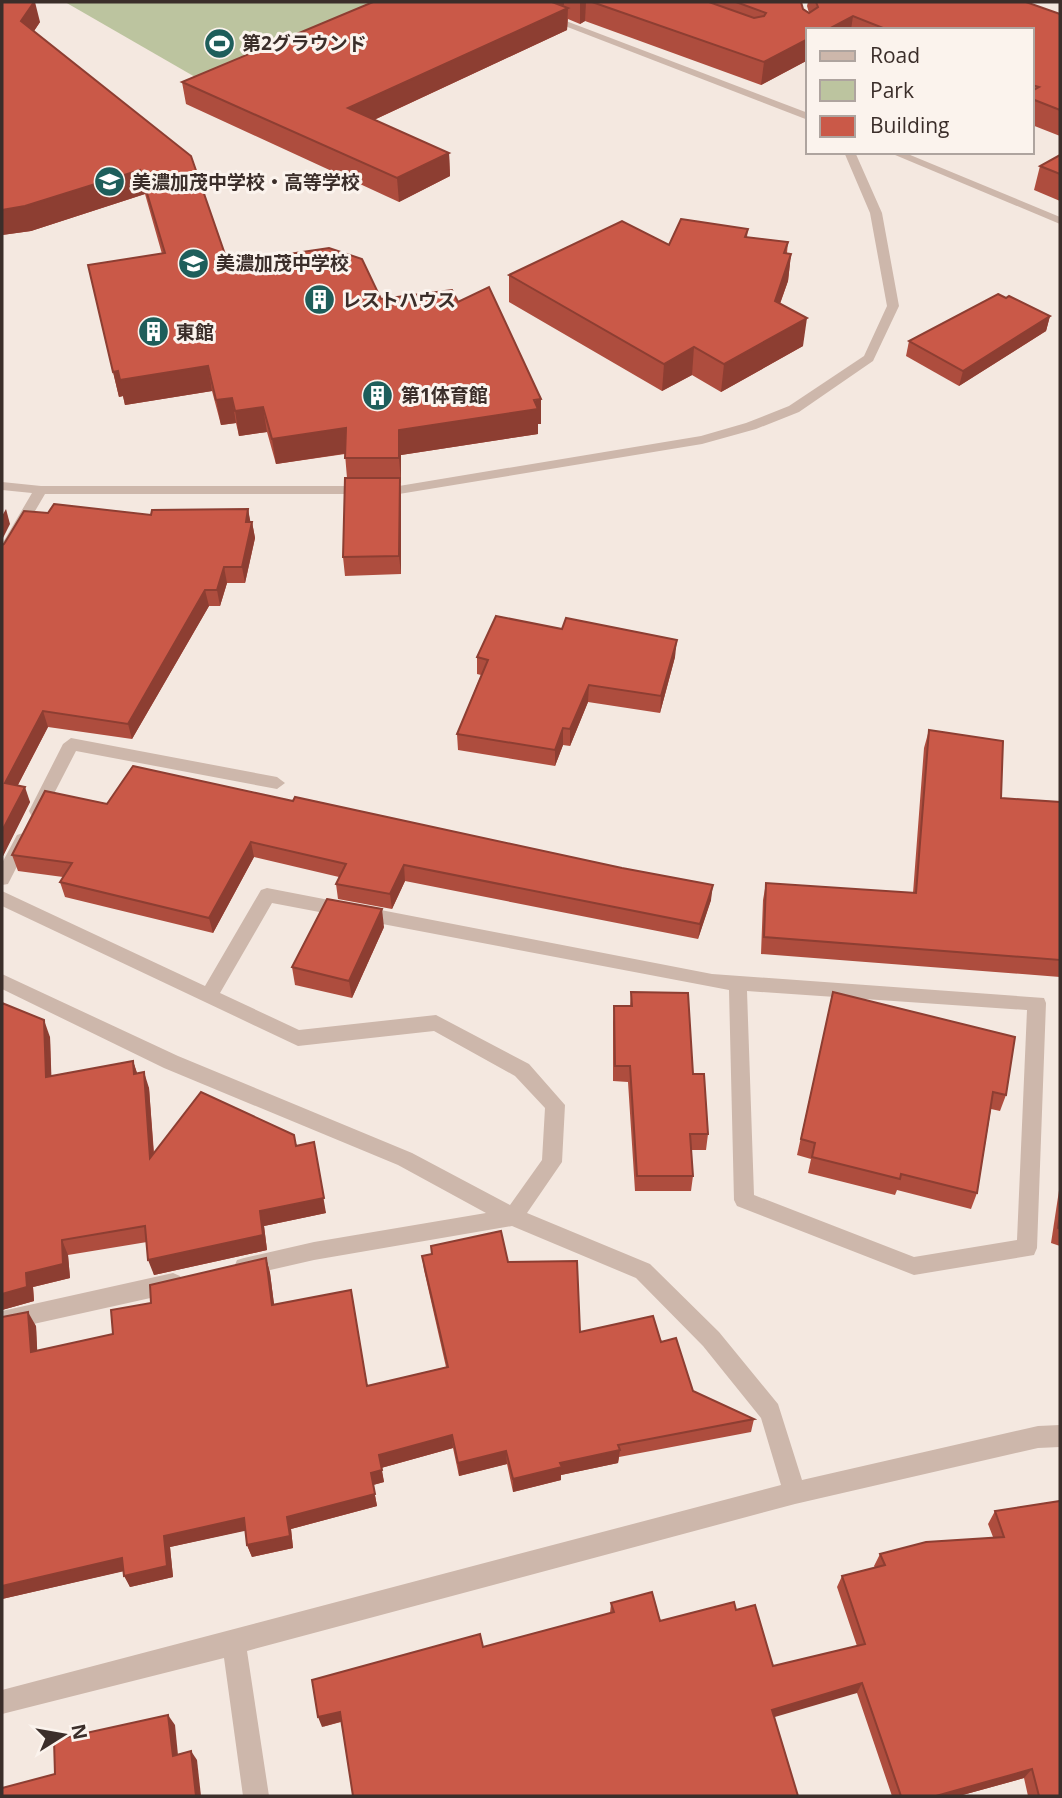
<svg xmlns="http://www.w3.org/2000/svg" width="1062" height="1798" viewBox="0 0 1062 1798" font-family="'Open Sans','Noto Sans JP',sans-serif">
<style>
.green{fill:#bcc49f}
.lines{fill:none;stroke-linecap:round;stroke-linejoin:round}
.minor{fill:#cdb7ab;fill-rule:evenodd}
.wall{fill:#ae4d3e}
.shaded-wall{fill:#8d3e32}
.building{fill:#ca5948;stroke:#8d3e32;stroke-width:2}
.labels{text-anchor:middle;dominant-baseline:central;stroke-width:6;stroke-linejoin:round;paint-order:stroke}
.far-poi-label{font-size:19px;font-weight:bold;fill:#3b2e2a;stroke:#fbf3ed;text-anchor:start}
</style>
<rect width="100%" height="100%" fill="#f4e8e0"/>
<!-- green -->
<polygon class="green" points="65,2 394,2 209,85"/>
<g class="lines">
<!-- minor -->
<g class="minor">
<polygon points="503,2 516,2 808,113 808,120"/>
<polygon points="844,152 855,152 882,213 899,306 873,361 799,412 756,429 702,444 399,494 45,494 7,559 2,560 2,544 32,493 2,490 2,482 41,486 399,486 701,436 746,423 789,406 864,356 887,306 870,213"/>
<polygon points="888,152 903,152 1060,217 1060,224"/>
<polygon points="71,738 277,777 285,783 277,789 76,751 43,815 31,815 29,811 63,744"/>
<polygon points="23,833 31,839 8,884 2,885 2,863 17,835"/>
<path d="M267 888 712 974 1044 998 1046 1003 1037 1248 1034 1255 914 1275 737 1206 734 1200 729 990 272 903 220 993 299 1030 436 1015 529 1064 565 1105 562 1162 527 1213 650 1264 719 1332 778 1404 802 1480 1038 1426 1060 1425V1447L1038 1448 795 1504 247 1651 269 1796H243L224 1658 2 1714V1690L781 1485 761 1418 703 1346 636 1278 512 1226 314 1260 244 1276 237 1274 234 1267 237 1260 244 1258 314 1242 486 1213 398 1165 164 1068 2 989V974L178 1056 412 1153 510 1205 542 1160 545 1108 515 1076 434 1031 298 1046 2 906V891L205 986 261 890ZM747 991 1027 1010 1017 1240 914 1257 754 1195Z"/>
<polygon points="173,1273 180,1276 183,1283 180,1290 173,1293 2,1331 2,1311"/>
</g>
</g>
<!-- wall -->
<g class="wall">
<polygon points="2,2 40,22 34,31 228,263 381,299 458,302 541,424 538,424 538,434 401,455 401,483 400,483 401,496 401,574 345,576 343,557 347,478 345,454 276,464 267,432 239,436 236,423 221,425 212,391 125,405 123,396 119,397 88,265 162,254 145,194 31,231 2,235"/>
<polygon points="373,2 801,2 803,9 809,13 807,6 808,2 1026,2 1060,14 1060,136 1032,125 1032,30 808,30 808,60 761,85 585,21 580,24 568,19 567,30 374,120 449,153 450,176 399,202 186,104 182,82"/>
<polygon points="1060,155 1060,201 1034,190 1040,166"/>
<polygon points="748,229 747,237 788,242 787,253 791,254 788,281 780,304 803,346 721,392 692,375 662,391 509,302 509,275 669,245"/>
<polygon points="1006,298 1050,316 1046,331 959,386 906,356 909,341"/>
<polygon points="248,509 250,522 252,522 255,538 245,583 227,583 220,606 209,606 132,739 48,727 18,785 30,802 2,858 2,545 48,513 151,515"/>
<polygon points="477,657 675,657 660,713 588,702 570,746 563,745 555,766 458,750 457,734 481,675 477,674"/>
<polygon points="929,730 1001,798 1060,802 1060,977 761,954 763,900 766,883 913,893 924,748"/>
<polygon points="107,804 711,900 698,939 405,881 392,909 338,899 336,884 339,877 254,857 213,933 65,897 60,882 63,877 18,871 12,855"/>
<polygon points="384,927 352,998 295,985 292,967"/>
<polygon points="631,992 693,1074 708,1134 706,1150 691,1150 693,1176 691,1191 635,1191 628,1082 613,1081 613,1022 614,1006 630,1006"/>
<polygon points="833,992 1006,1095 1000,1111 991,1109 977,1193 971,1209 897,1190 895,1195 808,1173 811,1159 797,1155"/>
<polygon points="2,1003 50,1037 51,1076 133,1061 137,1073 149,1088 154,1153 296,1146 326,1213 264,1226 267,1250 154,1275 147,1242 68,1255 70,1278 33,1287 34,1301 2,1310"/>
<polygon points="1060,1184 1060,1246 1051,1243"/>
<polygon points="431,1246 508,1262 580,1332 661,1342 693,1391 754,1419 751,1432 619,1457 618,1463 561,1475 561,1480 513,1492 507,1464 459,1476 453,1448 381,1468 384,1482 373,1485 377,1506 291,1529 293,1548 252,1557 247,1545 246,1530 170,1547 173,1577 130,1587 123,1571 2,1599 2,1317 36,1326 37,1351 113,1334 151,1303 266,1258 270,1273 274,1305 367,1386 446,1367 424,1270 422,1256 431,1254"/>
<polygon points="1060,1501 1060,1796 1028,1796 1024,1778 959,1796 892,1796 857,1693 341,1722 322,1727 483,1647 610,1613 611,1603 660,1621 736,1610 773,1666 857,1646 837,1587 842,1576 875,1568 874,1566 880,1554 993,1537 988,1524 995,1511"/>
</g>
<!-- shaded-wall -->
<g class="shaded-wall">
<polygon points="34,2 35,2 40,22 26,43 21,21"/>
<polygon points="549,2 564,2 564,5 549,11"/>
<polygon points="580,2 586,2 585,21 580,24"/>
<polygon points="568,8 567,30 350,131 348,108"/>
<polygon points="853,16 851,30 827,30"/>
<polygon points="808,39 808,60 761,85 764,62"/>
<polygon points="449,153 450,176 399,202 397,178"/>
<polygon points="140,170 145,194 31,231 2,235 2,210"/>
<polygon points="791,254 788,281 771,328 775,301"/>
<polygon points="1050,316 1046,331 959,386 963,371"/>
<polygon points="807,318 803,346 721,392 724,364"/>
<polygon points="694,347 692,375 662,391 664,364"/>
<polygon points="208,366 212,391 125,405 123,396 119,397 113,372"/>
<polygon points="232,398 236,423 221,425 216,400"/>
<polygon points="541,399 541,424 538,424 538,434 401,455 401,483 399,458 399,430"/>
<polygon points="263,407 267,432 239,436 235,411"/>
<polygon points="346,428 348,453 276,464 272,439"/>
<polygon points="400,478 401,496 401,574 399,556"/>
<polygon points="6,509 10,524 2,540 2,516"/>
<polygon points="248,509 251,525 246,522"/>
<polygon points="252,522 255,538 245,583 242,567"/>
<polygon points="224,567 227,583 220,606 217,590"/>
<polygon points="205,590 209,606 132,739 128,724"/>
<polygon points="677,640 675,657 660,713 661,696"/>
<polygon points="589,685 588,702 570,746 570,729"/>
<polygon points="43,711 48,727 11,798 5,783"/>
<polygon points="563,728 563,745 555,766 555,750"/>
<polygon points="25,787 30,802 2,858 2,831"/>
<polygon points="251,842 254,857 213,933 209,918"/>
<polygon points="404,865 405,881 392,909 390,894"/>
<polygon points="713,885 711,900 698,939 700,924"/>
<polygon points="382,909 384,927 352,998 349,981"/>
<polygon points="44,1020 50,1037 52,1093 46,1077"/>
<polygon points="133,1061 138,1076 134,1074"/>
<polygon points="144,1072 149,1088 155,1173 150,1158"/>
<polygon points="314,1142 326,1213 264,1226 267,1250 154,1275 148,1260 260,1211"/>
<polygon points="62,1240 68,1255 70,1278 33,1287 34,1301 2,1310 2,1294"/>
<polygon points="266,1258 270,1273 276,1319 272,1305"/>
<polygon points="28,1312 36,1326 38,1366 31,1352"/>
<polygon points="452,1435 453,1448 381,1468 379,1455"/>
<polygon points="620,1450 618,1463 561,1475 561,1480 513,1492 513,1479 560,1463"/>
<polygon points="506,1451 507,1464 459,1476 458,1463"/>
<polygon points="382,1470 384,1482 373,1485 377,1506 291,1529 293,1548 252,1557 247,1545 287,1517 371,1473"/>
<polygon points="244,1518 249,1530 170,1547 173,1577 130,1587 124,1576 164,1536"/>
<polygon points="122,1558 129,1570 2,1599 2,1586"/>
<polygon points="862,1683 857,1693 768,1719 772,1710"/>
<polygon points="340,1712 343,1721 322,1727 318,1717"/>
<polygon points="168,1715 175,1725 179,1765 173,1756"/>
<polygon points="191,1751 197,1760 201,1796 196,1796"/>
<polygon points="1032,1769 1024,1778 959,1796 936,1796"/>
</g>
<!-- building -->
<g class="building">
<polygon points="2,2 34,2 21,21 191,156 228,263 329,248 362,259 381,299 452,290 458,302 489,287 541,399 534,400 538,409 399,430 399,458 345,458 346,428 272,439 263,407 235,411 232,398 216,400 208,366 120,380 118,371 113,372 88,265 165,253 140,170 25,206 2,210"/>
<polygon points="373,2 552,2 568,8 348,108 449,153 397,178 182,82"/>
<polygon points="592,2 709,2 754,18 764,16 766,13 736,2 801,2 803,9 809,13 818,7 816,2 1026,2 1060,14 1060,110 1032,99 1032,91 1039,87 1032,85 1032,30 888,30 853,16 827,30 808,30 808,39 764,62"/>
<polygon points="1060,155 1060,174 1040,166"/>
<polygon points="681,219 748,229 745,237 788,242 784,253 791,254 775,301 807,318 724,364 694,347 664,364 509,275 622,221 669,245"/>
<polygon points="998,294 1006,298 1009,296 1050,316 963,371 909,341"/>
<polygon points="345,478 400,478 399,556 343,557"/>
<polygon points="54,504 151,515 152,510 248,509 246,522 252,522 242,567 224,567 217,590 205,590 128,724 43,711 5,783 25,787 2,831 2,545 4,544 24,511 48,513"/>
<polygon points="496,616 562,629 566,618 677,640 661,696 589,685 570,729 563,728 555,750 457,734 488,660 477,657"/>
<polygon points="929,730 1003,741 1001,798 1060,802 1060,960 764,937 766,883 916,893"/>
<polygon points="133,766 293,801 295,797 622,868 713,885 700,924 404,865 390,894 336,884 346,864 251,842 209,918 60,882 72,863 12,855 45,791 107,804"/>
<polygon points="327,899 382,909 349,981 292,967"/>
<polygon points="631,992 688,993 693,1074 704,1074 708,1134 690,1134 693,1176 637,1176 630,1066 615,1066 614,1006 632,1006"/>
<polygon points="833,992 1015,1037 1006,1095 993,1092 977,1193 901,1174 900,1179 812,1157 815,1143 801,1139"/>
<polygon points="2,1003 44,1020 46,1077 133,1061 134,1074 144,1072 150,1158 201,1092 294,1135 296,1146 314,1142 324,1198 260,1211 263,1235 148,1260 145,1226 62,1240 63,1264 26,1273 27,1287 2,1294"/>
<polygon points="1060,1214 1060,1229 1058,1228"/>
<polygon points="501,1231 508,1262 577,1261 580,1332 653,1316 661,1342 676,1338 693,1391 754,1419 618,1445 620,1450 560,1463 562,1467 513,1479 506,1451 458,1463 452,1435 379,1455 382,1470 371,1473 375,1494 287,1517 290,1536 247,1545 244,1518 164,1536 167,1566 124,1576 122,1558 2,1586 2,1317 28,1312 31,1352 113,1334 111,1310 151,1303 150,1285 266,1258 272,1305 351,1290 367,1386 448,1367 422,1256 432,1254 431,1246"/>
<polygon points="1060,1501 1060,1796 1039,1796 1032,1769 936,1796 901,1796 862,1683 772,1710 798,1796 353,1796 340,1712 318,1717 312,1680 480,1634 483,1647 614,1612 611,1603 652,1592 660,1621 734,1602 736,1610 755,1605 773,1666 865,1644 842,1576 885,1565 880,1554 926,1542 1004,1537 995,1511"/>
<polygon points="168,1715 173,1756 191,1751 196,1796 2,1796 2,1788 55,1774 54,1740"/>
</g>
<!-- icons -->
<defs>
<symbol id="stadium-disc" viewBox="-11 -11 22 22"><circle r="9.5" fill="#1e5e5b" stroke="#fbf3ed"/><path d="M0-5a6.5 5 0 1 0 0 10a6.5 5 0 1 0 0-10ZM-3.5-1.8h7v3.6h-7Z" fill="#fff"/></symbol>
<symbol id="school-disc" viewBox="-11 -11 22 22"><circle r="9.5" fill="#1e5e5b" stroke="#fbf3ed"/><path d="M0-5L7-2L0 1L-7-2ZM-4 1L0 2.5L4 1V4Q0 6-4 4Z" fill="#fff"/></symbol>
<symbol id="building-disc" viewBox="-11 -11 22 22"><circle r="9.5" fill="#1e5e5b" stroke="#fbf3ed"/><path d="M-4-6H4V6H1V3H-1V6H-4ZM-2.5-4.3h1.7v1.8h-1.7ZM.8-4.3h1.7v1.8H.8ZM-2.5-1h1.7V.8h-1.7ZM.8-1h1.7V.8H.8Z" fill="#fff"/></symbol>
</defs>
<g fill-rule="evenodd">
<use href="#stadium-disc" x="202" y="26" width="35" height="35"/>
<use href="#school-disc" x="92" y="164" width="35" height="35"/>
<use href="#school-disc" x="176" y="246" width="35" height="35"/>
<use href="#building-disc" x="302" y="282" width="35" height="35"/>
<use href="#building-disc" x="136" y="314" width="35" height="35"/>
<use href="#building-disc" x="360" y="378" width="35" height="35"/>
</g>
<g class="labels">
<!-- far-poi labels -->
<g class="far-poi-label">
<text x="242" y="43">第2グラウンド</text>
<text x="132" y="182">美濃加茂中学校・高等学校</text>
<text x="216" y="263">美濃加茂中学校</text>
<text x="342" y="300">レストハウス</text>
<text x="176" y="332">東館</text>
<text x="401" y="395">第1体育館</text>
</g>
</g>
<!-- border -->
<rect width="1062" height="1798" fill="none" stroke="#3b2e2a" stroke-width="7"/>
<!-- legend -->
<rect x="806" y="28" width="228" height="126" fill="#fbf3ed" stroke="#aea49f" stroke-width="2"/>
<rect x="820" y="51" width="35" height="10" fill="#cdb7ab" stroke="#aea49f" stroke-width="2"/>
<text x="870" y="63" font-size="21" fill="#3b2e2a">Road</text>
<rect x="820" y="80" width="35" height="21" fill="#bcc49f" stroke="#aea49f" stroke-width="2"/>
<text x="870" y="98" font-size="21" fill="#3b2e2a">Park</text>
<rect x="820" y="116" width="35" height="21" fill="#ca5948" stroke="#aea49f" stroke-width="2"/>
<text x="870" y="133" font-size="21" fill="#3b2e2a">Building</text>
<!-- north arrow -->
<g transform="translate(63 1735) rotate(79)" stroke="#fbf3ed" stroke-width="5" paint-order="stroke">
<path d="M0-5L12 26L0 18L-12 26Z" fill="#3b2e2a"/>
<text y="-10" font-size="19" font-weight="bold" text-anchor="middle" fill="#3b2e2a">N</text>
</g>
</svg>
